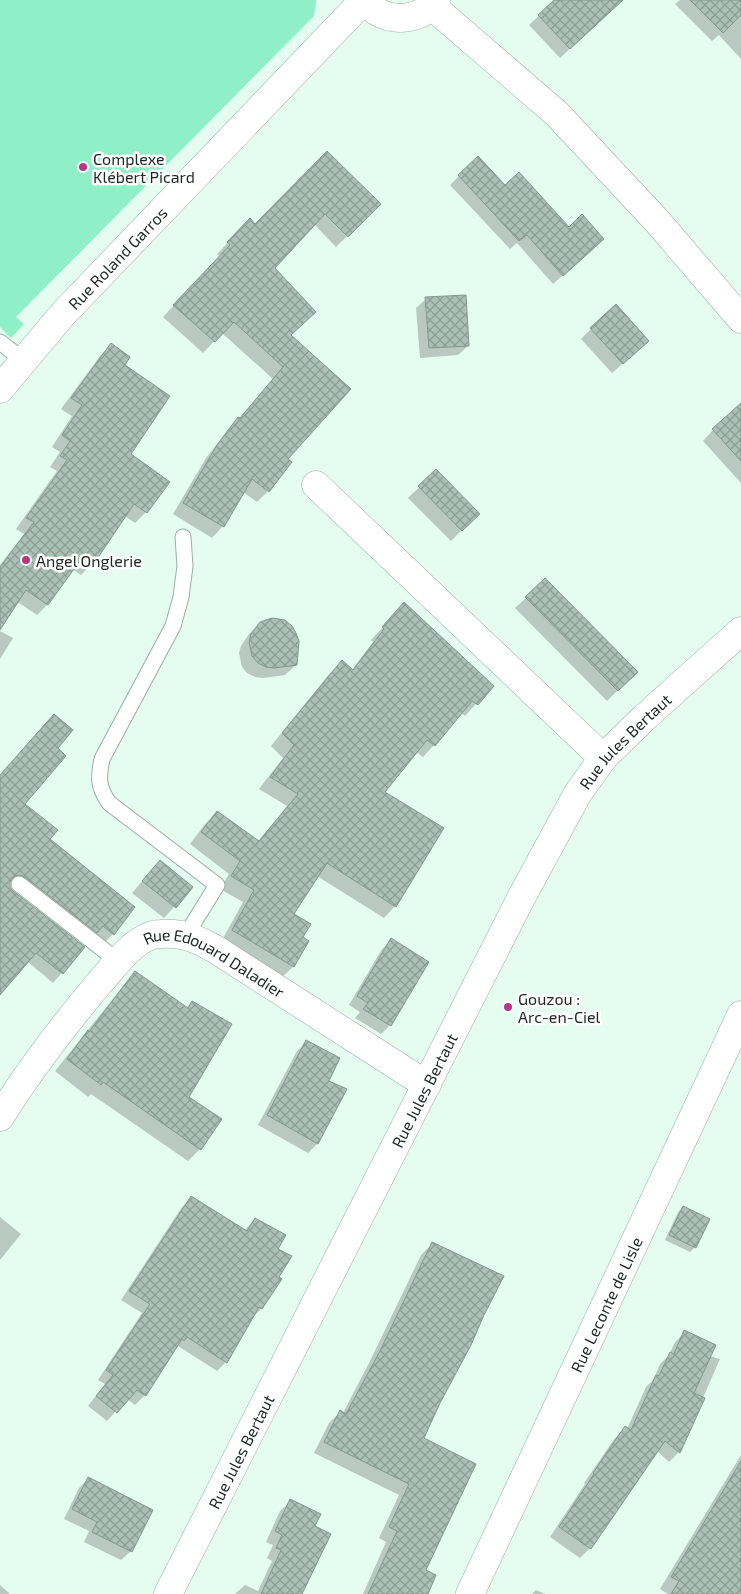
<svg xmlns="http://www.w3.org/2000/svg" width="741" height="1594" viewBox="0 0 741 1594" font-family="'Exo 2',sans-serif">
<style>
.green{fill:#8fefc7}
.shadow{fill:#0003}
.building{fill:url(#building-cross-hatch);stroke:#83988e}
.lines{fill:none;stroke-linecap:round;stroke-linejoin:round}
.service-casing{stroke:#99aea4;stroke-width:17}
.minor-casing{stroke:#99aea4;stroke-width:29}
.service{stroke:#fff;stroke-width:15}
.minor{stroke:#fff;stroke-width:28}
.poi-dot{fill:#b43787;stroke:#fff;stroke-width:2}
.labels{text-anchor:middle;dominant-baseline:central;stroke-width:5;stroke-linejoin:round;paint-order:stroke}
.poi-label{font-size:16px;fill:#1f2723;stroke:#fff;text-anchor:start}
.street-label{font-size:16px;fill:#1f2723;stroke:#fff}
</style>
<defs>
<pattern id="building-cross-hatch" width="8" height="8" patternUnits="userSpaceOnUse" patternTransform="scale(1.25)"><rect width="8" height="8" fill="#abc1b7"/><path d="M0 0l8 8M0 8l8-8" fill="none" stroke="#8b9d94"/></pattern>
</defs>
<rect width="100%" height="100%" fill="#e5fcf1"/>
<!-- green -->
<polygon class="green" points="0,0 316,0 314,16 16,317 24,324 11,338 0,327"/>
<!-- shadow -->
<g class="shadow">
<polygon points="556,0 622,0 560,58 529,25"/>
<polygon points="680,0 741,0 741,59 719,35 712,41 675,4"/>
<polygon points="459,176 505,187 569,228 593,248 553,284 517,243 510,249 450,185"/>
<polygon points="379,204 336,247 314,224 273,268 290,335 286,459 290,463 268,491 257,502 243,492 223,526 212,538 173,514 206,458 228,430 239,419 273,379 222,333 203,353 163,317 220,256 217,254 239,231 255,226"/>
<polygon points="426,299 468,346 458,355 420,358 416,308"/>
<polygon points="591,329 637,351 612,373 581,339"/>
<polygon points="111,345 123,366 129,454 146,512 135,523 125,516 92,564 81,575 72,569 48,604 37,615 0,590 0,565 24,534 16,529 57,471 50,467 60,452 52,447 72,416 61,409 100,356"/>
<polygon points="741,411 741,483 703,441 713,430"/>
<polygon points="436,471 478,514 451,541 408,498"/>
<polygon points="526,598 636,672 607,701 515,608"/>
<polygon points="404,604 492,686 465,716 461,713 434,745 423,757 416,752 383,792 395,906 384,918 317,876 292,915 301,938 308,942 293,967 281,978 221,942 243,902 220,889 229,874 190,844 205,824 217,812 258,842 287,806 259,789 283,758 271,746 330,673 342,662 352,670 373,642 371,640"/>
<polygon points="272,619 296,665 285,675 263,678 255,677 247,673 242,667 239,653 241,646 249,634 260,623"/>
<polygon points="0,631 13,638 0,659"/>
<polygon points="56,748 23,805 113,934 103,944 86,942 11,886 15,881 0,873 0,775"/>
<polygon points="150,872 192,887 164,918 132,893"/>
<polygon points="0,900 83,948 53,983 27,961 0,992"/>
<polygon points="391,940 390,1025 381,1034 355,1018 360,1012 349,1005 382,949"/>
<polygon points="136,972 186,1008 192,1002 188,1097 200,1149 188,1161 91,1094 88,1097 55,1071 124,985"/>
<polygon points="307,1042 327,1081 345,1090 317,1144 308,1153 258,1125 297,1051"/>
<polygon points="191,1198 244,1231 255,1219 276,1249 277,1277 261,1309 252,1318 226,1362 217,1371 178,1346 145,1395 135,1405 127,1399 107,1421 88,1406 105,1384 98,1380 142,1313 121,1300 182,1207"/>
<polygon points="683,1207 695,1247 690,1252 665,1240 678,1212"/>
<polygon points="0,1217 21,1234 0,1260"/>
<polygon points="432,1244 439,1403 422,1439 425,1571 427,1594 363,1594 386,1542 379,1538 399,1495 314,1453 329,1423 340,1412 343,1413 369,1363 421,1255"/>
<polygon points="685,1332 710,1356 720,1359 679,1452 669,1462 657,1451 590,1548 580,1558 550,1537 585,1484 584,1483 615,1438 625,1428 627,1429 646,1387 653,1380 660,1364 669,1355 675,1342"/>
<polygon points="741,1455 741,1594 668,1594 660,1589"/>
<polygon points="88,1479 131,1551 121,1560 84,1542 89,1531 64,1519 79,1488"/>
<polygon points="291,1501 290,1594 235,1594 245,1585 258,1591 272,1561 267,1558 273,1545 266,1542 280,1511"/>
<polygon points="0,1585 10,1594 0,1594"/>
<polygon points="536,1590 545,1594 532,1594"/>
</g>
<!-- building -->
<g class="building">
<polygon points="554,0 623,0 570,49 538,15"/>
<polygon points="690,0 741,0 741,15 723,33"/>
<polygon points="327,151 381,204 348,237 325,214 275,268 316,312 291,335 351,389 288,459 292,462 269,492 252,479 224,527 183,503 217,445 238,417 240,418 283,367 234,322 215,342 173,305 230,245 227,242 250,218 255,224"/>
<polygon points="478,156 505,185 519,172 569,227 582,214 604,239 563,276 527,235 519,241 458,175"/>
<polygon points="466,295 469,346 429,348 425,297"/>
<polygon points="616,304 649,341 623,364 590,328"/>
<polygon points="111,343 130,357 125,365 170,396 131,454 170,482 147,513 134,504 93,565 82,558 48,605 26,590 0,630 0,567 34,522 26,518 67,460 60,456 70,441 62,435 82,405 71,398"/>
<polygon points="741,403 741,461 712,429"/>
<polygon points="436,469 480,514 462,531 418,486"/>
<polygon points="545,578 638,672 618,691 525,597"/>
<polygon points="404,602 494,686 478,705 472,701 435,746 427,740 385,792 444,828 396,907 327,863 294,914 311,924 303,937 309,941 294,967 232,930 254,890 231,876 240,861 201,832 217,811 259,841 298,794 270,777 294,745 282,733 342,660 353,670 384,629 382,627"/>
<polygon points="272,618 285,620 292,626 296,633 299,641 297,665 274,668 266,667 258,663 252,656 249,642 251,634 260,622"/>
<polygon points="54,714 73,730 58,748 66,756 25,804 58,830 50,839 135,907 114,935 103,926 97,933 25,877 20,875 15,876 10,882 10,887 13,891 85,947 63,974 36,953 0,995 0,775"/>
<polygon points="160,860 193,887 176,908 142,881"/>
<polygon points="391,938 429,962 391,1026 363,1009 368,1003 357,996"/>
<polygon points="135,971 188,1008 192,1001 232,1024 189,1097 222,1119 201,1150 103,1082 101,1085 67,1059 88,1030 89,1032"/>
<polygon points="306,1040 340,1058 329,1081 347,1089 318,1144 267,1115"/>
<polygon points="191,1196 247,1231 255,1218 286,1235 278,1249 292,1256 279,1277 282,1279 262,1309 259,1307 227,1363 187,1337 184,1341 182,1339 146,1396 137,1390 117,1413 96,1396 113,1375 106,1370 150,1304 129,1291"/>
<polygon points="683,1206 710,1219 696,1248 669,1235"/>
<polygon points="432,1242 504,1276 484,1315 471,1345 440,1403 424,1438 476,1464 426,1570 436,1575 428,1594 368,1594 397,1531 389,1527 409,1484 324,1442 340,1410 346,1414 380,1351"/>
<polygon points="684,1330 716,1345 694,1393 705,1398 680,1453 665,1441 591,1549 559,1527 594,1474 593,1473 625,1426 631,1430 656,1375 659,1376 670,1352 674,1354"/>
<polygon points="741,1461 741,1594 671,1594 679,1581 671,1577"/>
<polygon points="88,1477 153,1510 132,1552 92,1532 97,1522 72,1509"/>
<polygon points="290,1499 321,1514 315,1526 331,1534 302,1594 261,1594 281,1550 276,1548 282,1535 275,1531"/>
</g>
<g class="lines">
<defs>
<g id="service">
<polyline points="0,342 23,360"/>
<path d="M183 537 185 566 181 597 173 626 102 759C98 778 98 787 109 803L217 885 186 935"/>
<polyline points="19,884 118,961"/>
</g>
<g id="minor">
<path d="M365 0C368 4 372 8 376 11 395 23 423 19 436 0"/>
<polyline points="432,6 557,114 657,221 741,319"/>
<path id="s1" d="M0 389 63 314 364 0"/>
<polyline points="316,485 603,758"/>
<path id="s2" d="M0 1117C30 1069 64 1025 100 982 115 966 129 944 150 936 154 934 158 934 161 934 183 932 197 939 215 949L427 1085"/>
<path id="s3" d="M168 1594 521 898 578 793 603 758 645 717 741 631"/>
<path id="s4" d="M470 1594 741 1015"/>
</g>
</defs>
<!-- service casing -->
<use href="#service" class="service-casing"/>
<!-- minor casing -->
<use href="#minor" class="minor-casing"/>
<!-- service -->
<use href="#service" class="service"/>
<!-- minor -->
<use href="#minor" class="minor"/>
</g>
<!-- markers -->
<g class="poi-dot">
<circle cx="83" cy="167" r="5"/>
<circle cx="26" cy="560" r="5"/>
<circle cx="508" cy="1007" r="5"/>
</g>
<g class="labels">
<!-- poi labels -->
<g class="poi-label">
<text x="93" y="158">Complexe<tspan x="93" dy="18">Klébert Picard</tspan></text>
<text x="36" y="560">Angel Onglerie</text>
<text x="518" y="998">Gouzou :<tspan x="518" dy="18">Arc-en-Ciel</tspan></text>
</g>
<!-- street labels -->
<g class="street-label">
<text stroke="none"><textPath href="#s1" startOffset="176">Rue Roland Garros</textPath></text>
<text stroke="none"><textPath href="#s3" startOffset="970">Rue Jules Bertaut</textPath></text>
<text stroke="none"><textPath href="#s2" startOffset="308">Rue Edouard Daladier</textPath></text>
<text stroke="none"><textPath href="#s3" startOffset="565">Rue Jules Bertaut</textPath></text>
<text stroke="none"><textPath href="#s4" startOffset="320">Rue Leconte de Lisle</textPath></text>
<text stroke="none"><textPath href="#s3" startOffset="160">Rue Jules Bertaut</textPath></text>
</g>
</g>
</svg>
